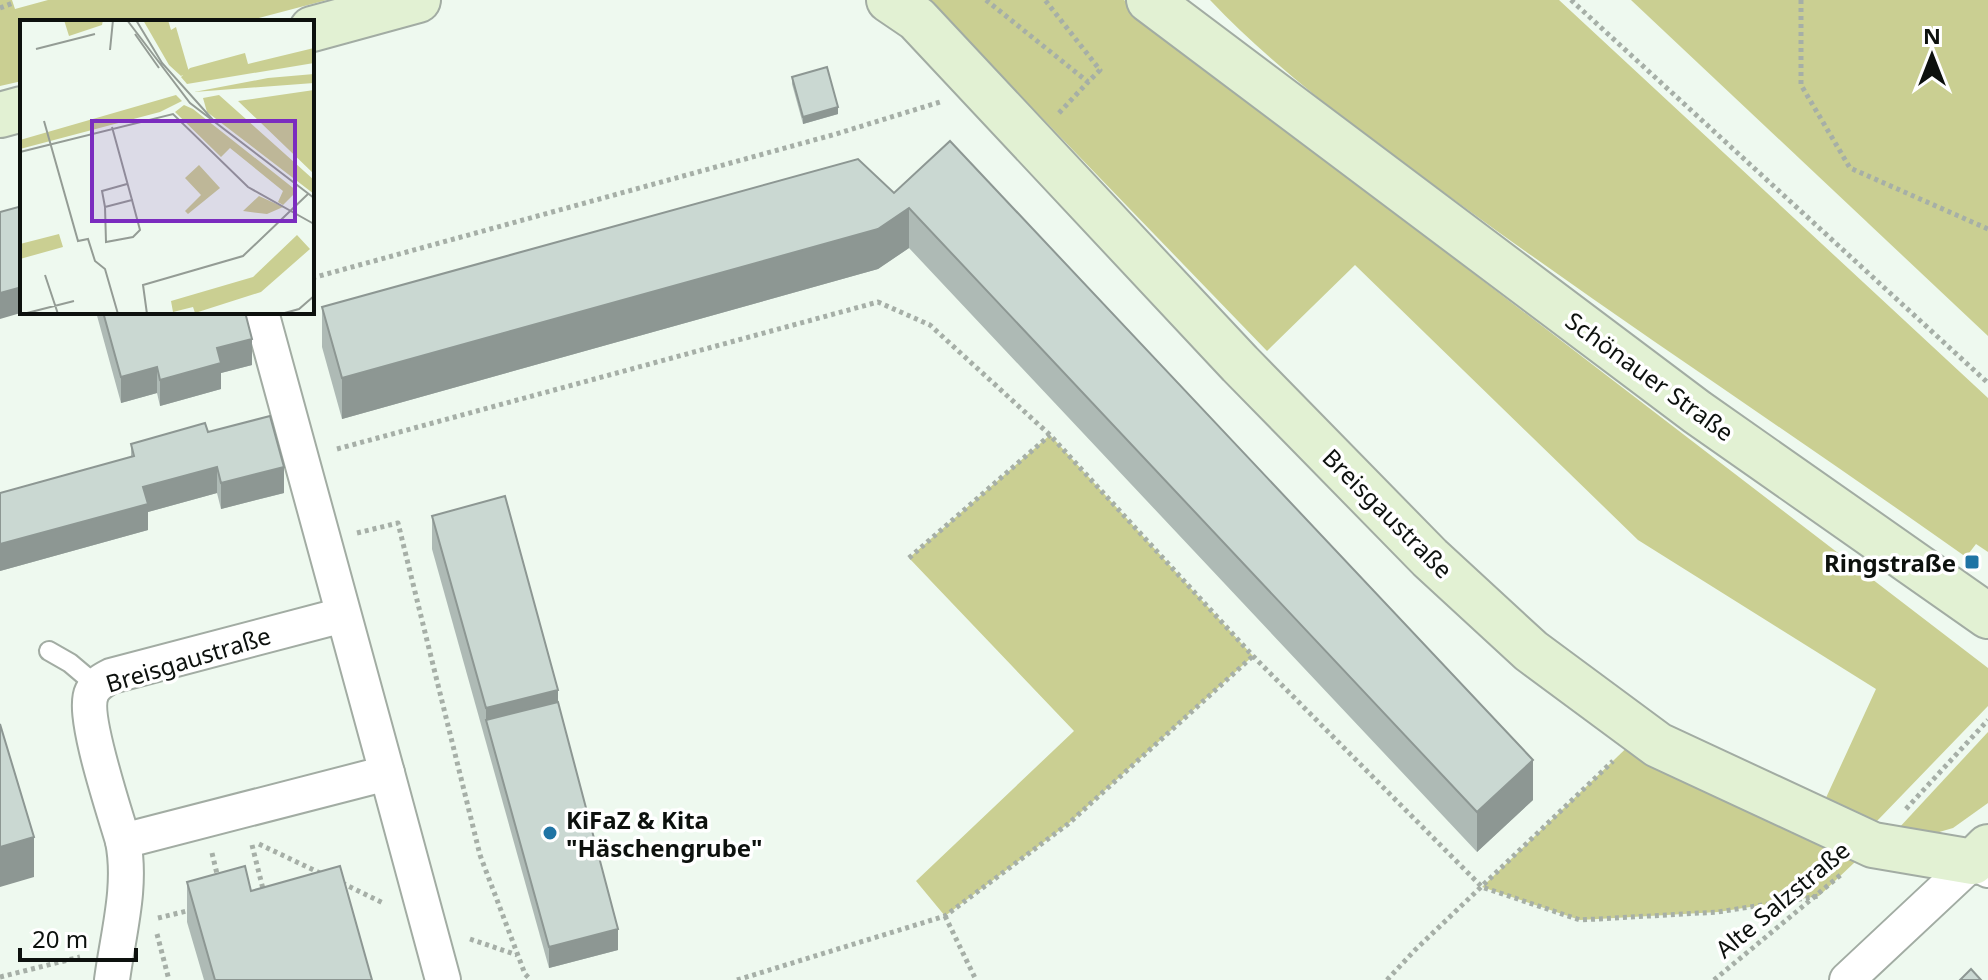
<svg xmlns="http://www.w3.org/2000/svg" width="1988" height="980" viewBox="0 0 1988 980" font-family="'Noto Sans',sans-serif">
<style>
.green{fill:#cacf92}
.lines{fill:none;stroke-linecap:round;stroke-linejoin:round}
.lane-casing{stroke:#a2aca3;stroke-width:22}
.street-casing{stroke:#a2aca3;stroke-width:38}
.secondary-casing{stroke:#a2aca3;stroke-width:48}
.path{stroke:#a6afa7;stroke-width:5;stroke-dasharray:4 4;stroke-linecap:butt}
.lane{stroke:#fff;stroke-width:18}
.street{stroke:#fff;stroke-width:34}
.secondary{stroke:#e2f1d3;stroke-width:44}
.wall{fill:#aebab5}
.shaded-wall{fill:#8d9793}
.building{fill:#cad8d2;stroke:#8d9793;stroke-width:2}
.poi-dot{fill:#1f74a4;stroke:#fff;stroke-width:3}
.labels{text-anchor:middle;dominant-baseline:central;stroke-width:7;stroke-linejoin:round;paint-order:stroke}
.street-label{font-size:24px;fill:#0d110e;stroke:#fff}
.poi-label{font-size:24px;font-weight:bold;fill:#0d110e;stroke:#fff;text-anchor:end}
.inset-road{fill:none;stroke:#949c95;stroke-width:2}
.view{fill:#7b2cbf;fill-opacity:0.15;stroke:#7b2cbf;stroke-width:4}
.inset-edge{fill:none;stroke:#0d110e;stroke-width:4}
</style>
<rect width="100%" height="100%" fill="#eef9ef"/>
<!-- green -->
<g class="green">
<polygon points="0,0 12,0 15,9 48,0 327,0 244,22 22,22 22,81 0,86"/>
<polygon points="928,0 1124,0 1237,92 1988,668 1988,706 1877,821 1825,800 1876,689 1638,540 1355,265 1267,351"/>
<path d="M1210 0H1559L1988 398V552L1976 544 1966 557C1801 440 1632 329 1468 210 1378 144 1287 81 1210 0Z"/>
<polygon points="1631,0 1988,0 1988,336"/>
<polygon points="1050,435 1253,656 1068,824 945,916 916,881 1074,731 909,558"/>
<polygon points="1988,732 1988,803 1953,828 1929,835 1898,829"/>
<polygon points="1641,734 1873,845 1819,896 1718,912 1580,920 1482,887"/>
</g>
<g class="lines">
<defs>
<polyline id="lane" points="49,651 70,663 96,685"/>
<g id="street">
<path d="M261 312 387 773 123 841C115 813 81 714 92 692 96 684 103 680 111 676L343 615"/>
<polyline points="387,773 443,980"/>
<path d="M112 980C118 934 132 887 123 841"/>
<polyline points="1847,980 1973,862 1988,870"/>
</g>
<g id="secondary">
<polyline points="889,0 917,19 1240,364 1430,558 1531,651 1658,745 1873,845 1973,862 1988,847"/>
<polyline points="1149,0 1697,412 1988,616"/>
<polyline points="312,29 418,0"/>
<polyline points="0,115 22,109"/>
</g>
</defs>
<!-- lane casing -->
<use href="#lane" class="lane-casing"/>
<!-- street casing -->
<use href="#street" class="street-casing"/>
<!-- secondary casing -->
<use href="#secondary" class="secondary-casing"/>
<!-- path -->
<g class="path">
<polyline points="986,0 1088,82 1100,70 1045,0"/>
<polyline points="1571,0 1988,383"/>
<polyline points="1801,0 1801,85 1850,168 1988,229"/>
<polyline points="0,8 13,3"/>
<polyline points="1059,113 1088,82"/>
<polyline points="312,278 836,134 940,102"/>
<polyline points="337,449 878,302 930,325 1050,435 1253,656 1482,887 1580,920 1718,912 1819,896"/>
<polyline points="357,533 398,523 480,855 525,974 531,980"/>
<polyline points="909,558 1050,435"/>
<polyline points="1906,809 1988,720"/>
<polyline points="259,844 322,874"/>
<polyline points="252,845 264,893"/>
<polyline points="212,853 218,878"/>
<polyline points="342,883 383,903"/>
<polyline points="945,916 976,980"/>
<polyline points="158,918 191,910"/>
<polyline points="157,934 169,980"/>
<polyline points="470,939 517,955"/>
<polyline points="0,977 80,957"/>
<polyline points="737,980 945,916 1068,824 1253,656"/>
<polyline points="1387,980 1415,950 1613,761"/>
<polyline points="1714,980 1843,873"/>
</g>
<!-- lane -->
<use href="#lane" class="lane"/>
<!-- street -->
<use href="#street" class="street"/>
<!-- secondary -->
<use href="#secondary" class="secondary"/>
</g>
<!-- wall -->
<g class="wall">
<polygon points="792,77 838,114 803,124 792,84"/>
<polygon points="858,159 1533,800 1477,852 909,248 878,269 342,419 322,347 322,307"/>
<polygon points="96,312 245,312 252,365 221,373 221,389 160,406 157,393 121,403"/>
<polygon points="208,432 284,493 221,509 217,493 148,512 148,530 0,571 0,493 131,457 131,444"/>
<polygon points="432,516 558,702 618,950 549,968 432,549"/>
<polygon points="187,882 251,891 372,980 204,980 187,922"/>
</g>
<!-- shaded-wall -->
<g class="shaded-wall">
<polygon points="838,107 838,114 803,124 803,117"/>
<polygon points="909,208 909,248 878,269 342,419 342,378"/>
<polygon points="22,287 22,312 24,312 0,319 0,293"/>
<polygon points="252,339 252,365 221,373 221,389 160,406 160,380 217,348"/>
<polygon points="157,367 157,393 121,403 121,377"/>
<polygon points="217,467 217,493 148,512 148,530 0,571 0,544 143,487"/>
<polygon points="284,467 284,493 221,509 221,483"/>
<polygon points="558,690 558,723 486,721 486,708"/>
<polygon points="1533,760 1533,800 1477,852 1477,812"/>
<polygon points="34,837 34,877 0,887 0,847"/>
<polygon points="618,929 618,950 549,968 549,947"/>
</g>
<!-- building -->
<g class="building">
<polygon points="827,67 838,107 803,117 792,77"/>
<polygon points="950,141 1533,760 1477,812 909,208 878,229 342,378 322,307 858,159 894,193"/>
<polygon points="22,206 22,287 0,293 0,212"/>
<polygon points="103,312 245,312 252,339 217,348 221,363 160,380 157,367 121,377"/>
<polygon points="270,416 284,467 221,483 217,467 143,487 148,504 0,544 0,493 134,456 131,444 205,423 208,432"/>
<polygon points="505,496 558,690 486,708 432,516"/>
<polygon points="558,702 618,929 549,947 486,720"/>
<polygon points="0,724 34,837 0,847"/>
<polygon points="245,866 251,891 340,866 372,980 215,980 187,882"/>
<polygon points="1971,969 1981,980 1960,980"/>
</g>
<!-- markers -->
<g class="poi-dot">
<rect x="1964" y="554" width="16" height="16" rx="4"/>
<circle cx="550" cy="833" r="8"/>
</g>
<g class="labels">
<!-- street labels -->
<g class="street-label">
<text transform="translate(1650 376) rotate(36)">Schönauer Straße</text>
<text transform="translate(1388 513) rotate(45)">Breisgaustraße</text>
<text transform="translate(188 659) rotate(-17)">Breisgaustraße</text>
<text transform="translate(1782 899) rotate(-40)">Alte Salzstraße</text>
</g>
<!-- poi labels -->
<g class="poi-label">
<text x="1956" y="562">Ringstraße</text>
<text x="566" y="819" text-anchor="start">KiFaZ &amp; Kita<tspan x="566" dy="28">"Häschengrube"</tspan></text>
</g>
</g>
<!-- overview -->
<g transform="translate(20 20)">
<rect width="294" height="294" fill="#eef9ef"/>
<path d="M44 0H83L82 5 49 16ZM123 0H148L151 10 156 7 169 52 161 56 149 45ZM294 28V43L167 64 161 57 170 48 225 33 228 44ZM294 54V63L174 72 248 58ZM294 70V154L218 81ZM156 75 162 81 140 92 0 129V120ZM199 75 294 160V174L187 92 183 78ZM164 85 173 89 277 171 263 185 258 182 263 171 210 128 201 137 155 92ZM179 145 200 168 168 194 165 191 181 175 165 158ZM239 176 263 187 247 194 223 191ZM39 214 43 227 0 239V224ZM277 215 290 229 241 272 175 293 173 287 153 292 151 281 233 257Z" fill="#cacf92"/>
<path class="inset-road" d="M107 0 170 83 294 178M116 0 142 43 193 100M115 14 139 48M16 29 75 14M90 30 93 0M24 101 58 221 68 219 75 241 85 249 98 294M92 107 112 180 85 187 82 171 107 164M0 132 153 94 228 167 294 204M85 187 86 222 113 217 120 210 112 180M25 255 38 294M3 294 54 281M127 294 123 265 223 236 288 174M261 294 279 289 294 276"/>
<path class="view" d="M72 101H275V201H72Z"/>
<rect width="294" height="294" class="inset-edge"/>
</g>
<!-- north arrow -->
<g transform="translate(1932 56)" stroke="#ffffff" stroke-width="6" paint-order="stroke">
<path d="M0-6L14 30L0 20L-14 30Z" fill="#0d110e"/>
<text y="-12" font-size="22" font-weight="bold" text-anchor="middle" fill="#0d110e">N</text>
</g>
<!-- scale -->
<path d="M20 948v12h116v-12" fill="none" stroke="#0d110e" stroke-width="4"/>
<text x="32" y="948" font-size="24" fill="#0d110e" stroke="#ffffff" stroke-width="6" paint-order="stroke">20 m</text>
</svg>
